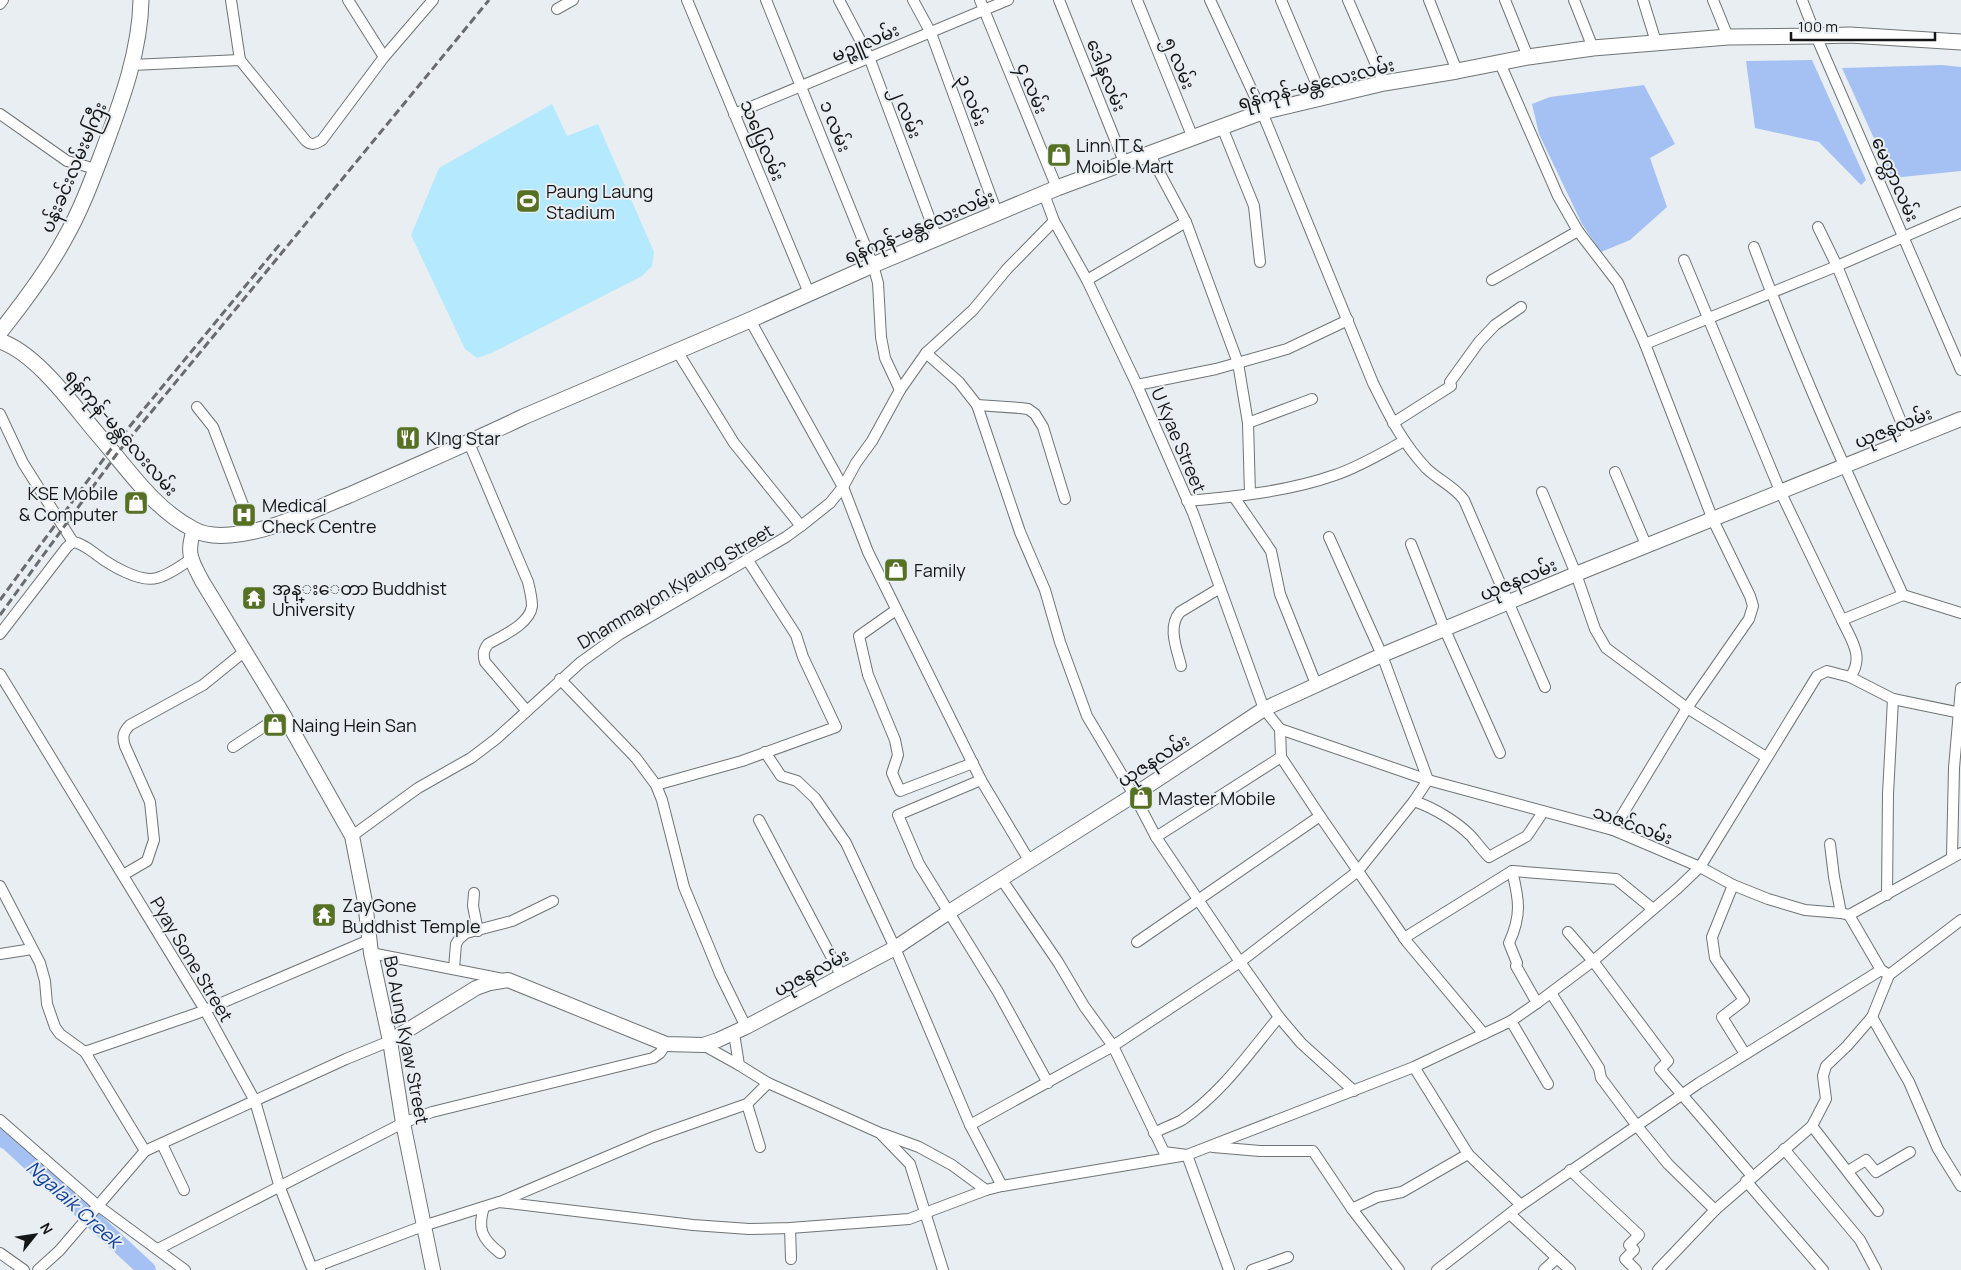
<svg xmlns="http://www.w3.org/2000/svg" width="1961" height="1270" viewBox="0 0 1961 1270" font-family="Manrope,'Noto Sans Myanmar',sans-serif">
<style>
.green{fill:#b5e9fd}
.water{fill:#a5c1f3}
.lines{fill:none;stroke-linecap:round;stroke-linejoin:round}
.river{stroke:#a5c1f3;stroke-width:18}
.street-casing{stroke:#6f7476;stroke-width:12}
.secondary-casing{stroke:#6f7476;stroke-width:16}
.primary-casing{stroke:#6f7476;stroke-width:17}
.street{stroke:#fff;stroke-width:10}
.secondary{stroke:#fff;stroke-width:14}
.primary{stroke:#fff;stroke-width:15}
.rail{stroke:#686c6e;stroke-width:3;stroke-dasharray:8 4;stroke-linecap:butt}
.labels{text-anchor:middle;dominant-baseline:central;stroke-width:4;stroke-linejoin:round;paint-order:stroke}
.street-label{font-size:18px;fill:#141617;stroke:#e8eef1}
.poi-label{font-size:18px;fill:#141617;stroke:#e8eef1;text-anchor:start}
.water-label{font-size:19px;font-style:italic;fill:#0f409c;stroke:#e8eef1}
</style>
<rect width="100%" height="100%" fill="#e8eef1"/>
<!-- green -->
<polygon class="green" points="552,104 567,136 598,124 654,252 652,266 642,276 492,353 477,358 465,349 411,235 439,168"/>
<!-- water -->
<g class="water">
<polygon points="1812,60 1866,180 1861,185 1819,142 1755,128 1746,61"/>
<polygon points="1942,65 1961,67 1961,171 1892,178 1842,68"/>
<polygon points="1644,85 1675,144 1650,158 1667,207 1630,240 1601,252 1582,224 1539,134 1532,104 1550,97"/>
</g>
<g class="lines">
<!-- river -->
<polyline class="river" points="0,1137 9,1142 147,1270"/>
<defs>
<g id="street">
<polyline points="231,0 240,60"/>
<polyline points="348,0 384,57"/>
<polyline points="687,0 809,293"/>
<polyline points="766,0 873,265 878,283 881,337 885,358 900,390"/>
<polyline points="839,0 869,57 937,238"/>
<polyline points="913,0 931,33 997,213"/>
<polyline points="980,0 1057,188"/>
<polyline points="1059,0 1124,162"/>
<polyline points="1137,0 1193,138"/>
<path d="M1210 0 1262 112 1373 383C1389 415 1401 441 1426 468 1438 480 1454 486 1464 500L1545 687"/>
<polyline points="1281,0 1322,97"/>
<polyline points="1348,0 1384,83"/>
<polyline points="1429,0 1457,71"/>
<polyline points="1505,0 1528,57"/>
<polyline points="1574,0 1593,48"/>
<polyline points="1643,0 1656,42"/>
<polyline points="1713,0 1728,37"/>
<polyline points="1802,0 1816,36 1961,370"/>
<polyline points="0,4 3,0"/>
<polyline points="557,9 573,0"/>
<polyline points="1500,63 1558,196 1578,231 1618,283 1645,344 1713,520 1750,596 1753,606 1749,619 1687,708 1613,830"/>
<path d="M132 65 240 60 306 141C312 146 315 144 322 140L384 57 433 0"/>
<polyline points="0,114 67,161 96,169"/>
<polyline points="734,114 1008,0"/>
<polyline points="1222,127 1254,206 1260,262"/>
<polyline points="1149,153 1186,222 1238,363 1248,423 1250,494"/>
<polyline points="1044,194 1054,221 1087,280 1137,385 1193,513 1264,709 1280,729 1281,757 1320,816 1407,942 1484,1034"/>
<polyline points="1818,227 1837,266 1909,441"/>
<path d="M1754 247C1798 365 1850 480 1903 595L1961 613"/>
<polyline points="1684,260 1781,493 1842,620"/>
<polyline points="1087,280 1186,222"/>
<polyline points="1492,280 1578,231"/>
<polyline points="750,320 843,487 868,552 981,780 1030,862"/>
<polyline points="1645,344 1837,266 1961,212"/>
<polyline points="926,353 959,382 977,405 1020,532 1045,590 1060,642 1087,716 1134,795 1156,837 1240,962 1279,1017 1301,1043 1354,1091"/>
<polyline points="1137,385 1216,369 1287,349 1348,320"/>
<polyline points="977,405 1020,408 1028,409 1035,414 1043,427 1065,499"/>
<polyline points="197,407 213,427 253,531"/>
<polyline points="0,414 23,463 73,542"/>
<polyline points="1248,423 1312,399"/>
<polyline points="1393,423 1451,386 1450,382 1479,342 1495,325 1521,307"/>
<path d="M469 443 528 582C530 590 532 598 532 606 530 624 502 636 488 644 483 651 483 655 485 662L526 710"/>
<polyline points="1615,472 1647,547"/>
<polyline points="1542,492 1576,574 1595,629 1606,648 1687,708 1766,757"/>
<polyline points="1234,497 1271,551 1280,594 1316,684"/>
<path d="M1187 501C1235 497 1290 491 1335 475 1359 467 1382 453 1404 441"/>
<polyline points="801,526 830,503 843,487 856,463 872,441 900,390 926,353 973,310 1007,269 1054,221"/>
<polyline points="1329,537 1382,655 1428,780 1414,801"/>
<polyline points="1411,544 1445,630 1500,753"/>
<polyline points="896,610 859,636 868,675 895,740 898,755 892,773 900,791 973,763"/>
<path d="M0 634 67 547 73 542C82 543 90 550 97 555 110 565 140 583 157 578 169 575 181 566 191 559"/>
<path d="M1181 666C1177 649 1167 627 1180 612L1220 588"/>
<polyline points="0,674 205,1010 255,1101 280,1188 311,1266 320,1269"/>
<polyline points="1850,677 1893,699 1961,713"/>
<polyline points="560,679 636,758 656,785 662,800 684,887 720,974 746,1027"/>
<polyline points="1280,729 1428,780 1613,830 1700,867 1733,885 1768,899 1805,910 1841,913 1849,915 1961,853"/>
<polyline points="233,747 283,714"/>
<polyline points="765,752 781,776 797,781 815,798 846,843 895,948 970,1125 1002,1186"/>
<polyline points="981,780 898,815 919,864 998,992 1048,1083"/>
<polyline points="656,785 742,761 836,727 803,657 796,635 747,559"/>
<polyline points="759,820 842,977"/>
<polyline points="352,836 418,788 471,758 496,739 581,662 620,634 786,537 801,526 734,443 677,351"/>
<polyline points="1156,837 1281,757"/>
<polyline points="1830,844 1834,877 1841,913"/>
<polyline points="1952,856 1954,768 1961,688"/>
<path d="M1512 871C1519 899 1522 915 1509 943L1517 963 1516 966 1537 1003"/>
<path d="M123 875 147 861 154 840 150 802 125 746C122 737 123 732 130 725L203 685 245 651"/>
<polyline points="1002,880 1058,962 1084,1006 1113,1046 1164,1152 1187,1155 1229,1270"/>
<polyline points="1733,885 1712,937 1715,958 1744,1000 1722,1017 1745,1054"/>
<polyline points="0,886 40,963 45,981 47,1004 55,1027 60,1034 85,1052 145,1151"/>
<polyline points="474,893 473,906 478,931"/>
<polyline points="1887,895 1888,794 1893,699"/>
<polyline points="1849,915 1881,970 1886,973"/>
<polyline points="1568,932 1593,961 1668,1061 1660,1069 1752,1176"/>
<polyline points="1404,938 1512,871 1616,879 1653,909"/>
<polyline points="1137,942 1320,816"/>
<polyline points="371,953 503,979"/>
<polyline points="0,954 32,949"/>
<polyline points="454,968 456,944 459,939 466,933 512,921 553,901"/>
<polyline points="1551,993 1599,1068 1601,1078 1637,1126 1668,1164 1715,1210"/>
<polyline points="1872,1017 1909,1082 1938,1149 1961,1186"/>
<polyline points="1511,1021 1548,1084"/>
<polyline points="703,1045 739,1065"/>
<polyline points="85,1052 198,1013 369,940"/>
<polyline points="1414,1067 1468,1154 1521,1205"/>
<polyline points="768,1083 880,1133 910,1164 943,1270"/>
<polyline points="747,1104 760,1147"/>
<polyline points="0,1120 97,1205 185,1270"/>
<path d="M970 1125 1113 1046 1240 962 1358 871 1414 801C1434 808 1456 821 1471 836 1477 843 1483 851 1489 857L1527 836 1543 812"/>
<polyline points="1812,1126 1826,1099 1823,1076 1826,1066 1847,1046 1872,1017 1889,975 1961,920"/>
<path d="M1154 1133C1163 1128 1173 1125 1182 1120 1222 1093 1249 1053 1279 1017"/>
<polyline points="883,1134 919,1147 952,1165 986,1190"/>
<polyline points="162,1144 184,1190"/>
<polyline points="1213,1147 1260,1151 1313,1151 1352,1209 1399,1270"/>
<polyline points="1784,1149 1860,1240 1876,1270"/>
<polyline points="1570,1170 1639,1235 1629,1245 1634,1250 1625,1259 1636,1270"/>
<polyline points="1848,1171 1866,1160 1876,1172 1910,1152"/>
<polyline points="1746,1181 1823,1270"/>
<polyline points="500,1202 653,1137 747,1104 768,1083 739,1065 734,1033"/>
<path d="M484 1207C477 1229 482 1239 500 1253"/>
<polyline points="1352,1209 1377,1197 1402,1192 1468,1154"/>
<polyline points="1510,1214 1557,1258"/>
<polyline points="790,1228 791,1259"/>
<polyline points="158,1249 403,1123 432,1112 653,1058 660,1053 666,1044"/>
<polyline points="0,1253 24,1270"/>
<path d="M315 1267 423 1226 499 1202 693 1225 749 1229 790 1228 909 1219 986 1190 1002 1186 1187 1155 1414 1067 1511 1021 1537 1003 1593 961 1678 888 1700 867 1817 676 1827 671 1850 677C1865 657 1851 640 1842 620L1903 595"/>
<polyline points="38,1270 59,1251 145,1151 346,1059 390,1041"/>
<polyline points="1252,1270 1288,1257"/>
<polyline points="1437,1270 1521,1205 1699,1083 1881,970"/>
<polyline points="1544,1270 1557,1258 1570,1270"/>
<polyline points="1658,1270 1715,1210 1812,1126 1878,1211"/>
</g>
<g id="secondary">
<path d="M194 530C186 553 191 560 202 581L283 714 352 836 365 902 371 953 390 1041 403 1123 433 1270"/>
<polyline points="390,1041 476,988 490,983 508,980 666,1044 703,1045 718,1040 746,1027 895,948 949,912 1134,795 1264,709 1382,655 1576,574 1961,419"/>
</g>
<g id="primary">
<path d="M0 332C23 303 48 270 65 238 81 210 92 180 103 151 121 102 140 52 141 0"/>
<path d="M0 341C38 354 74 407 100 437 128 469 154 509 193 529 203 535 218 536 230 535 271 532 310 511 347 496 406 470 465 445 523 417L750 320 873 265 1057 188 1262 112 1384 83 1457 71 1528 57 1593 48 1728 37 1816 36 1850 35 1961 42"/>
</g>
</defs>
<!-- street casing -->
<use href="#street" class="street-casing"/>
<!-- secondary casing -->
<use href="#secondary" class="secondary-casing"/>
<!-- primary casing -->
<use href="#primary" class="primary-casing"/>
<!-- street -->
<use href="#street" class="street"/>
<!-- secondary -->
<use href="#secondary" class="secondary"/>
<!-- primary -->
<use href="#primary" class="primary"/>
<!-- rail -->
<g class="rail">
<polyline points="0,600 111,449 280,244"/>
<polyline points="0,615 116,455 489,0"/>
</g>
</g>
<!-- icons -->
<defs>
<symbol id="shop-square" viewBox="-11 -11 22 22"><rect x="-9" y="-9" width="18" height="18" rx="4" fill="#567124" stroke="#e8eef1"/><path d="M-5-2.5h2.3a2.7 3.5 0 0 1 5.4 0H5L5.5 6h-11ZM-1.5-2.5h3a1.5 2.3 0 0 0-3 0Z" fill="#fff"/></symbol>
<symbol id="stadium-square" viewBox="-11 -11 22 22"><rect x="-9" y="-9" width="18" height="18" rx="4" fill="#567124" stroke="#e8eef1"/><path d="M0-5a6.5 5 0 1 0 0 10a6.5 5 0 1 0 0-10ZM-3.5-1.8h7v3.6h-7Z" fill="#fff"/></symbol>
<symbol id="restaurant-square" viewBox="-11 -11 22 22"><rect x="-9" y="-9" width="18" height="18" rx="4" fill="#567124" stroke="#e8eef1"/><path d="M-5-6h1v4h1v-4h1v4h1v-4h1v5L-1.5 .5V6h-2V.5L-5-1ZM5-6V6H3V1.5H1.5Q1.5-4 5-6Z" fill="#fff"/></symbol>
<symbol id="hospital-square" viewBox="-11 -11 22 22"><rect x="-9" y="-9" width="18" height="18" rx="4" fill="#567124" stroke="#e8eef1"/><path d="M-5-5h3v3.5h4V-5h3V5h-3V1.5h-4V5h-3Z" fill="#fff"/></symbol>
<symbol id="temple-square" viewBox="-11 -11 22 22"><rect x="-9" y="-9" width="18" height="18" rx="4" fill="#567124" stroke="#e8eef1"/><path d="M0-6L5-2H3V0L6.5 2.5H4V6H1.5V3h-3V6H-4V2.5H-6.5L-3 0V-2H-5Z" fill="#fff"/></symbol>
</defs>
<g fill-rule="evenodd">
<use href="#shop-square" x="1045" y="141" width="28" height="28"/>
<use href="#stadium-square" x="514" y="187" width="28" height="28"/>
<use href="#restaurant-square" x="394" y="424" width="28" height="28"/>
<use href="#shop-square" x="122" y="489" width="28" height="28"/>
<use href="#hospital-square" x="230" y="501" width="28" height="28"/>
<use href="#shop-square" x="882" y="556" width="28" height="28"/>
<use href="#temple-square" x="240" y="584" width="28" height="28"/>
<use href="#shop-square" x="261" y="711" width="28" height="28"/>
<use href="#shop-square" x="1127" y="784" width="28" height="28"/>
<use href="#temple-square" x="310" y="901" width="28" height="28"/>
</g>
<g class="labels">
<!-- street labels -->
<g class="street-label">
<text transform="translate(865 42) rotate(-23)">မဉ္ဇူလမ်း</text>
<text transform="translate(1180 63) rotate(68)">၅ လမ်း</text>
<text transform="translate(1107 75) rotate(68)">ဒေါနလမ်း</text>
<text transform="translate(1316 83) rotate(-14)">ရန်ကုန်-မန္တလေးလမ်း</text>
<text transform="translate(1033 88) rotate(68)">၄ လမ်း</text>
<text transform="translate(973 100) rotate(70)">၃ လမ်း</text>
<text transform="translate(907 112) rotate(69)">၂ လမ်း</text>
<text transform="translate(836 126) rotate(68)">၁ လမ်း</text>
<text transform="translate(763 140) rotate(67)">သပြေလမ်း</text>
<text transform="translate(73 167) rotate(-67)">ပန်းခင်းလမ်းမကြီး</text>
<text transform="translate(1896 179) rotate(66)">မေတ္တာလမ်း</text>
<text transform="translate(919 226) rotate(-23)">ရန်ကုန်-မန္တလေးလမ်း</text>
<text transform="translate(1893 427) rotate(-22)">ယုဇနလမ်း</text>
<text transform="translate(122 432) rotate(49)">ရန်ကုန်-မန္တလေးလမ်း</text>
<text transform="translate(1179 440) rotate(67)">U Kyae Street</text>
<text transform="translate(1518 579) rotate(-23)">ယုဇနလမ်း</text>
<text transform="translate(675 586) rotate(-31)">Dhammayon Kyaung Street</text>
<text transform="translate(1153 760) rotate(-33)">ယုဇနလမ်း</text>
<text transform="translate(1633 824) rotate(20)">သဇင်လမ်း</text>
<text transform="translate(192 959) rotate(59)">Pyay Sone Street</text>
<text transform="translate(811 972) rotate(-28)">ယုဇနလမ်း</text>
<text transform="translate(407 1040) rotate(79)">Bo Aung Kyaw Street</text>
</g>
<!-- poi labels -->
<g class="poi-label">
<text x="1076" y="145">Linn IT &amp;<tspan x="1076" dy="21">Moible Mart</tspan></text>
<text x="546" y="191">Paung Laung<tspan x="546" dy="21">Stadium</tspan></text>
<text x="426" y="438">KIng Star</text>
<text x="118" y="493" text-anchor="end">KSE Mobile<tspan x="118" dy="21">&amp; Computer</tspan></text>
<text x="262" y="505">Medical<tspan x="262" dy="21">Check Centre</tspan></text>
<text x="914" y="570">Family</text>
<text x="272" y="588">အုန္းေတာ Buddhist<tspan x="272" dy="21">University</tspan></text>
<text x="292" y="725">Naing Hein San</text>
<text x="1158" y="798">Master Mobile</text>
<text x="342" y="905">ZayGone<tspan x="342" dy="21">Buddhist Temple</tspan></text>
</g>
<!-- water labels -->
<g class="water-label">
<text transform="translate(74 1204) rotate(42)">Ngalaik Creek</text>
</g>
</g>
<!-- north arrow -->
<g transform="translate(35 1235) rotate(60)" stroke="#e8eef1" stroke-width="4" paint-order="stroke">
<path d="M0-4L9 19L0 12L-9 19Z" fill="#141617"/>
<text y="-8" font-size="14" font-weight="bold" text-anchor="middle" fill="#141617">N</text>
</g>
<!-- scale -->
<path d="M1791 32v8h144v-8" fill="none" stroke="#141617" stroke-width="2.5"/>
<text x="1798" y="32" font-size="15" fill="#141617" stroke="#e8eef1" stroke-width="4" paint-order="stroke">100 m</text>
</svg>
